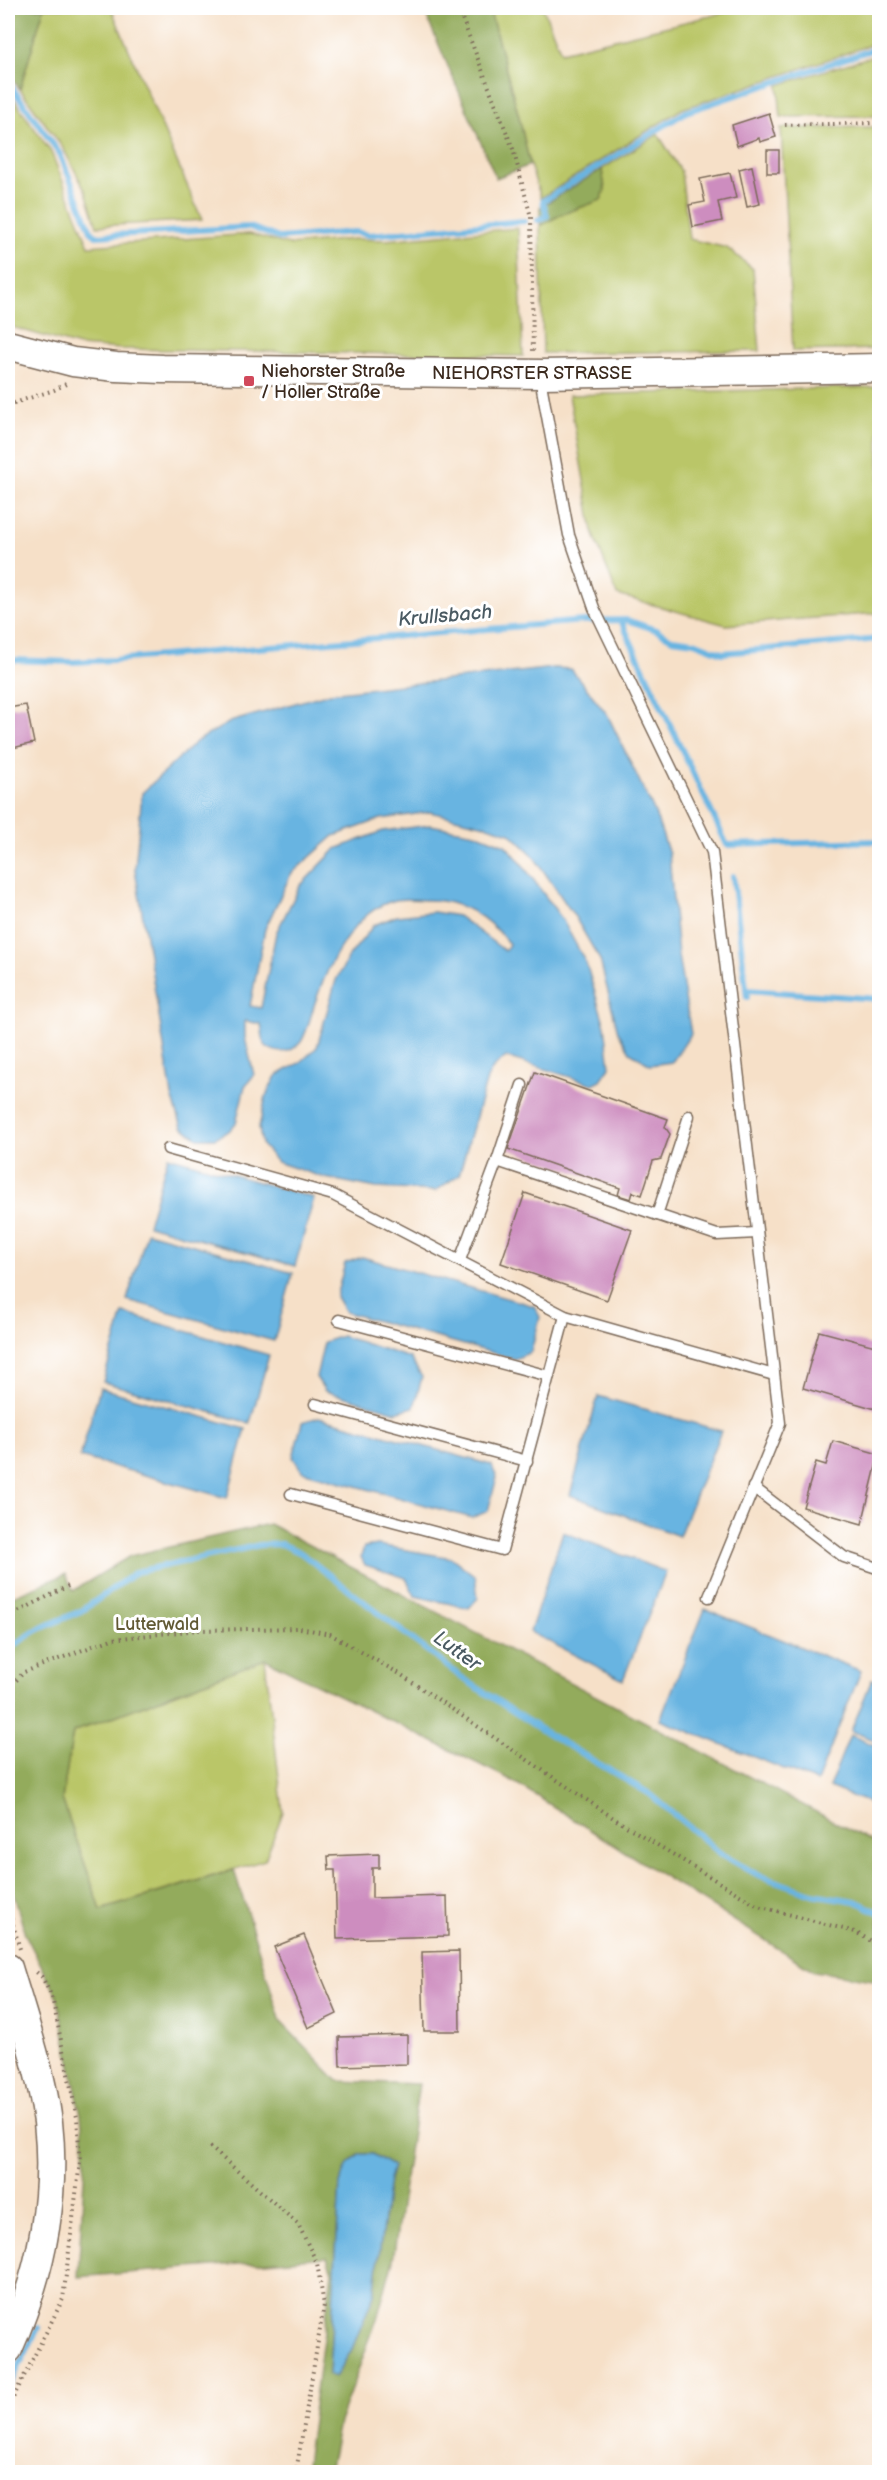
<svg xmlns="http://www.w3.org/2000/svg" width="887" height="2480" viewBox="0 0 887 2480" font-family="'Balsamiq Sans',sans-serif">
<style>
.green{fill:#bac668;stroke:#7a7843;stroke-width:1.5}
.forest{fill:#93ab5c;stroke:#676a3d;stroke-width:1.5;fill-rule:evenodd}
.water{fill:#67b4e1;stroke:#516f80;stroke-width:1.5}
.lines{fill:none;stroke-linecap:round;stroke-linejoin:round}
.stream{stroke:#67b4e1;stroke-width:6}
.building{fill:#cd8dbf}
.lane-casing{stroke:#7c6a5a;stroke-width:13}
.secondary-casing{stroke:#7c6a5a;stroke-width:31}
.path{stroke:#7c6a5a;stroke-width:4;stroke-dasharray:1.5 4.5;stroke-linecap:butt}
.lane{stroke:#fff;stroke-width:10}
.secondary{stroke:#fff;stroke-width:28}
.poi-dot{fill:#d1495b;stroke:#fff;stroke-width:2}
.labels{text-anchor:middle;dominant-baseline:central;stroke-width:6;stroke-linejoin:round;paint-order:stroke}
.poi-label{font-size:18px;fill:#3b2a1e;stroke:#fff;text-anchor:start}
.street-label{font-size:18px;fill:#3b2a1e;stroke:#fff}
.park-label{font-size:18px;fill:#615934;stroke:#fff}
.water-label{font-size:20px;font-style:italic;fill:#4a5a62;stroke:#fff}
</style>
<rect width="100%" height="100%" fill="#fff"/>
<filter id="ink" filterUnits="userSpaceOnUse"><feTurbulence type="fractalNoise" baseFrequency=".0167" numOctaves="2"/><feDisplacementMap in="SourceGraphic" scale="12" xChannelSelector="R" yChannelSelector="G"/><feConvolveMatrix kernelMatrix="1 2 1 2 8 2 1 2 1" color-interpolation-filters="sRGB"/></filter>
<filter id="wash" filterUnits="userSpaceOnUse"><feTurbulence type="fractalNoise" baseFrequency=".008" numOctaves="4" result="noise"/><feDisplacementMap in="SourceGraphic" scale="24" xChannelSelector="R" yChannelSelector="G"/><feGaussianBlur stdDeviation="1.35" result="paint"/><feColorMatrix in="noise" values="0 0 0 0 0 0 0 0 0 0 0 0 0 0 0 0 0 1.4 0 .05"/><feComposite in="paint" operator="in"/></filter>
<g filter="url(#wash)">
<rect width="100%" height="100%" fill="#f6e0c8"/>
<!-- green -->
<g class="green">
<polygon points="44,8 111,8 202,220 97,226 86,192 63,148 20,89"/>
<polygon points="489,8 543,8 561,52 743,8 879,8 879,42 682,109 541,198 530,165 519,117"/>
<polygon points="879,54 879,116 781,117 778,85"/>
<polygon points="8,91 51,152 89,246 250,234 289,245 354,239 386,240 518,228 523,356 121,349 79,346 8,326"/>
<polygon points="879,127 879,349 793,351 781,128"/>
<polygon points="658,134 681,171 689,239 727,248 753,269 760,351 543,353 540,226 560,215 601,200 605,189 602,169"/>
<polygon points="879,387 879,613 726,625 617,595 593,532 569,395"/>
<polygon points="265,1659 283,1812 265,1860 101,1910 62,1799 73,1732"/>
</g>
<!-- forest -->
<g class="forest">
<polygon points="8,8 44,8 20,89 8,74"/>
<polygon points="423,8 489,8 519,117 530,165 496,178"/>
<polygon points="602,169 605,190 601,200 560,215 540,226 540,207"/>
<path d="M269 1524 879 1845V1981L814 1971 511 1780 265 1659 73 1732 62 1799 101 1910 234 1870 281 2022 338 2081 419 2084 393 2260 377 2319 339 2422 329 2472H305L332 2272 327 2257 78 2277 85 2162 81 2116 57 1996 25 1934 8 1873V1598L66 1574 73 1591 130 1556ZM359 2154H372L393 2166 389 2179 374 2294 352 2349 335 2378 329 2374 340 2183 348 2165Z"/>
</g>
<!-- water -->
<g class="water">
<path d="M554 668 571 669 607 714 655 813 669 854 678 955 691 1034 672 1062 650 1065 630 1052 618 1032 600 960 575 917 532 854 510 833 481 824 430 812 381 819 334 836 291 874 265 929 250 1006 261 1008 276 933 300 886 336 849 383 831 430 825 475 833 505 845 519 860 562 919 586 963 605 1026 610 1067 601 1080 593 1084 506 1057 493 1068 487 1079 459 1175 435 1191 376 1188 325 1178 277 1162 262 1145 259 1127 266 1096 276 1076 301 1062 317 1047 336 980 350 955 374 925 397 916 434 912 458 916 505 951 509 944C489 918 462 900 428 900 418 900 406 898 396 900 355 909 328 964 316 1000 312 1010 307 1035 300 1043 289 1055 276 1054 264 1045L261 1024 245 1021V1038L254 1075 245 1086 236 1123 229 1131 215 1138H198L182 1127 172 1096 135 869 142 793 197 741 230 722 330 693Z"/>
<polygon points="168,1156 314,1198 295,1266 148,1225"/>
<polygon points="147,1232 293,1273 274,1341 127,1300"/>
<polygon points="362,1257 534,1306 540,1317 531,1352 515,1359 345,1312 336,1297 345,1263"/>
<polygon points="123,1313 269,1355 250,1423 103,1382"/>
<polygon points="342,1336 410,1358 422,1377 414,1407 396,1412 325,1391 316,1377 324,1342"/>
<polygon points="100,1388 246,1429 227,1498 80,1457"/>
<polygon points="598,1396 721,1431 679,1536 570,1495"/>
<polygon points="319,1417 491,1465 497,1477 488,1511 472,1518 302,1471 293,1457 302,1422"/>
<polygon points="563,1532 666,1572 623,1680 530,1632"/>
<polygon points="378,1545 452,1558 475,1576 478,1598 469,1608 415,1596 406,1578 365,1565 361,1557 364,1547"/>
<polygon points="705,1609 861,1671 817,1782 660,1720"/>
<polygon points="872,1679 879,1682 879,1742 851,1731"/>
<polygon points="850,1735 879,1747 879,1807 829,1787"/>
<polygon points="360,2154 372,2154 393,2166 389,2179 374,2294 352,2349 335,2378 329,2375 340,2183 348,2165"/>
</g>
<g class="lines">
<!-- stream -->
<g class="stream">
<polyline points="8,82 60,154 91,231 96,236 250,227 279,238 355,232 369,235 524,221"/>
<polyline points="538,220 547,216 543,201 686,112 880,47"/>
<polyline points="621,621 727,845 880,841"/>
<polyline points="8,660 73,662 114,660 583,621 627,620 656,630 672,639 694,642 722,653 880,639"/>
<polyline points="733,876 747,997"/>
<polyline points="746,990 880,999"/>
<polyline points="8,1649 37,1630 83,1610 136,1572 260,1545 282,1544 301,1553 461,1677 543,1731 650,1794 721,1854 758,1875 812,1894 855,1901 880,1913"/>
<polyline points="8,2388 38,2328"/>
</g>
</g>
<g id="blocks">
<!-- building -->
<g class="building">
<polygon points="769,113 776,137 760,142 759,138 737,146 732,125"/>
<rect x="767" y="150" width="12" height="23"/>
<polygon points="752,166 760,204 747,207 739,169"/>
<polygon points="730,173 736,198 718,202 722,221 693,227 689,205 705,202 700,179"/>
<polygon points="26,705 34,743 8,749 8,708"/>
<polygon points="535,1072 668,1119 665,1127 670,1134 661,1159 653,1161 642,1195 633,1192 631,1199 618,1195 620,1188 508,1149"/>
<polygon points="525,1193 632,1230 607,1300 501,1263"/>
<polygon points="819,1331 879,1347 879,1410 803,1388"/>
<polygon points="833,1441 879,1454 862,1524 803,1507 816,1462 826,1465"/>
<polygon points="379,1854 379,1868 372,1868 372,1898 447,1896 448,1936 337,1939 335,1870 329,1870 328,1856"/>
<polygon points="304,1935 337,2014 308,2028 274,1947"/>
<polygon points="459,1951 460,2031 424,2031 422,1952"/>
<polygon points="407,2035 407,2064 340,2066 339,2037"/>
</g>
</g>
</g>
<g filter="url(#ink)">
<use href="#blocks" fill-opacity="0" stroke="#7c6a5a" stroke-width="1.5"/>
<g class="lines">
<defs>
<g id="lane">
<polyline points="542,374 542,389 569,535 594,608 712,852 780,1423 709,1597"/>
<polyline points="168,1149 333,1195 565,1316 774,1375"/>
<polyline points="497,1161 717,1235 757,1233"/>
<polyline points="657,1215 689,1116"/>
<polyline points="460,1260 497,1161 522,1085"/>
<polyline points="339,1320 549,1376"/>
<polyline points="315,1404 527,1461"/>
<polyline points="753,1487 844,1557 880,1569"/>
<polyline points="291,1494 502,1550 565,1316"/>
</g>
<g id="secondary">
<polyline points="8,345 73,362 116,367 162,369 542,374 880,368"/>
<path d="M8 1968C23 2018 41 2070 48 2122 57 2202 40 2277 8 2349"/>
</g>
</defs>
<!-- lane casing -->
<use href="#lane" class="lane-casing"/>
<!-- secondary casing -->
<use href="#secondary" class="secondary-casing"/>
<!-- path -->
<g class="path">
<polyline points="458,8 513,149 531,217 533,352"/>
<polyline points="785,125 880,123"/>
<polyline points="8,405 54,390 66,384"/>
<polyline points="8,1617 70,1585"/>
<polyline points="8,1689 24,1672 112,1639 198,1630 300,1628 330,1634 400,1674 618,1821 758,1906 855,1932 880,1946"/>
<polyline points="8,1907 20,1949"/>
<polyline points="210,2147 298,2224 317,2263 324,2305 296,2472"/>
<polyline points="8,2408 63,2299 80,2162 77,2117 52,1997 42,1977 34,1970"/>
</g>
<!-- lane -->
<use href="#lane" class="lane"/>
<!-- secondary -->
<use href="#secondary" class="secondary"/>
</g>
</g>
<!-- markers -->
<rect class="poi-dot" x="243" y="375" width="12" height="12" rx="3"/>
<g class="labels">
<!-- poi labels -->
<g class="poi-label">
<text x="261" y="371">Niehorster Straße<tspan x="261" dy="21">/ Holler Straße</tspan></text>
</g>
<!-- street labels -->
<g class="street-label">
<text x="532" y="373">NIEHORSTER STRASSE</text>
</g>
<!-- park labels -->
<g class="park-label">
<text x="157" y="1624">Lutterwald</text>
</g>
<!-- water labels -->
<g class="water-label">
<text transform="translate(445 616) rotate(-5)">Krullsbach</text>
<text transform="translate(457 1651) rotate(36)">Lutter</text>
</g>
</g>
<!-- margin -->
<rect width="887" height="2480" fill="none" stroke="#fff" stroke-width="30"/>
</svg>
